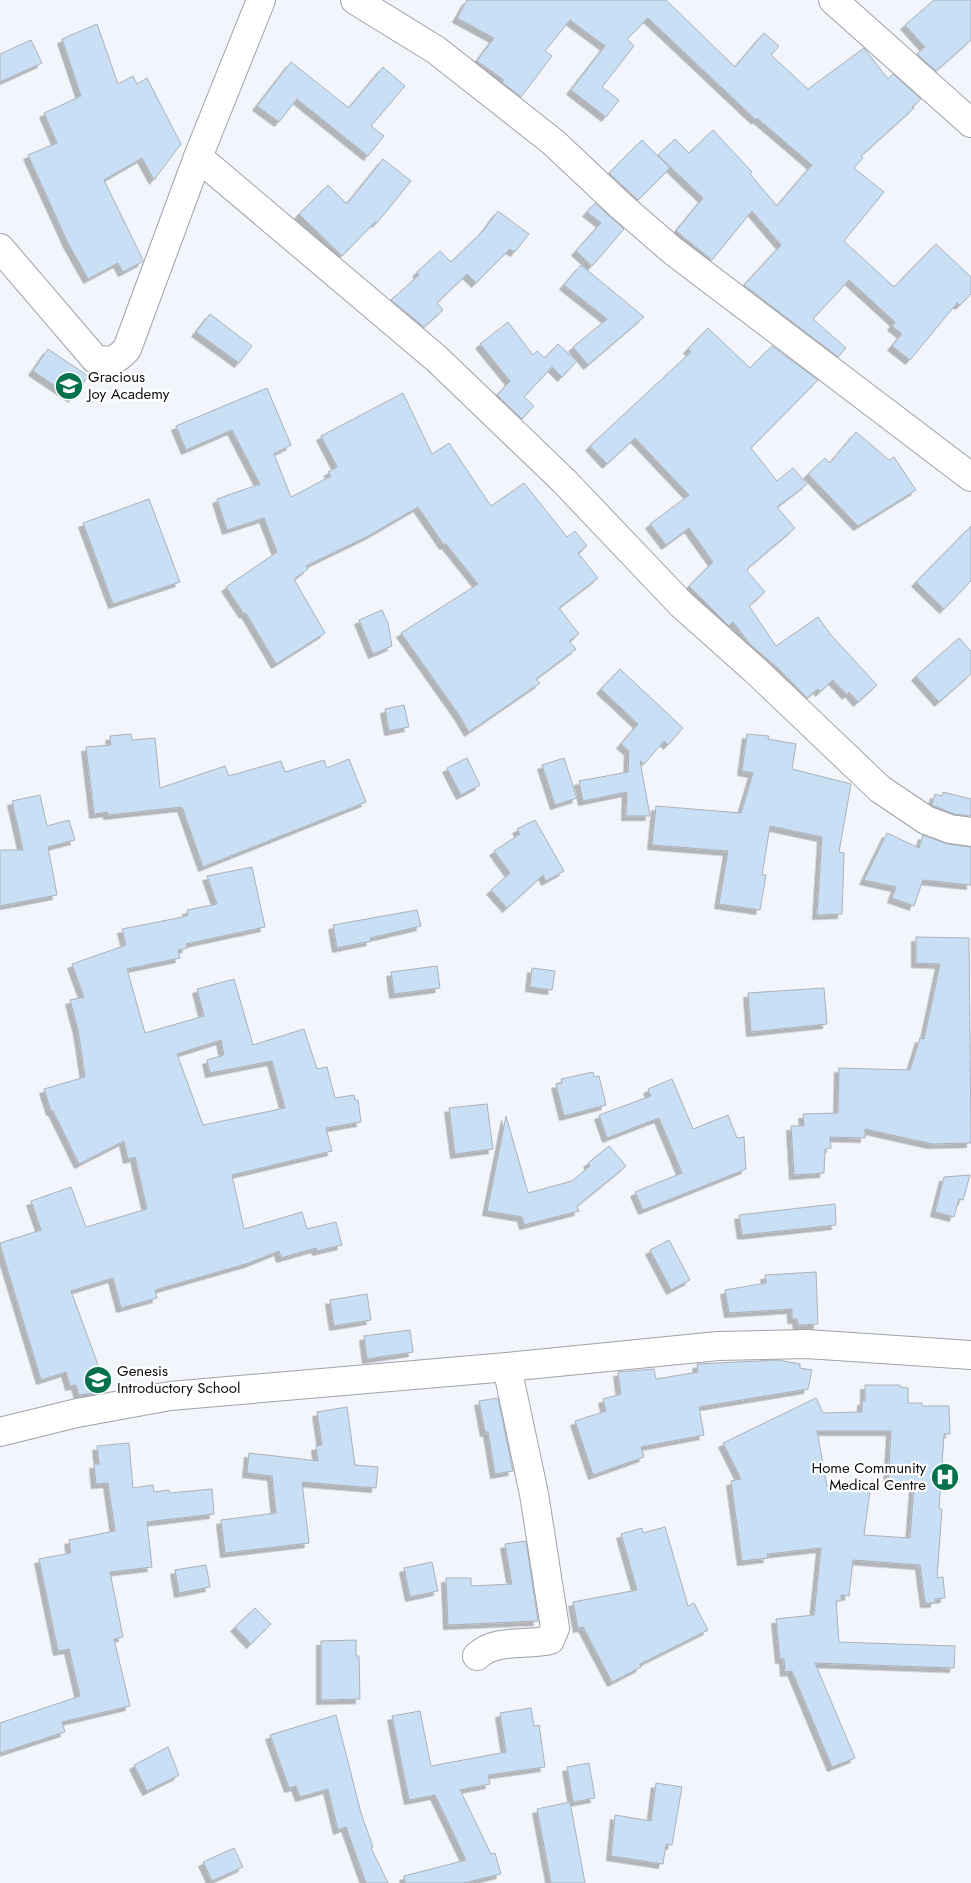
<svg xmlns="http://www.w3.org/2000/svg" width="971" height="1883" viewBox="0 0 971 1883" font-family="Jost,sans-serif">
<style>
.building{fill:#c8dff6;stroke:#acb1b7;fill-rule:evenodd;filter:url(#shadow)}
.lines{fill:none;stroke-linecap:round;stroke-linejoin:round}
.minor-casing{stroke:#a0a2a9;stroke-width:30}
.minor{stroke:#fff;stroke-width:28}
.labels{text-anchor:middle;dominant-baseline:central;stroke-width:4.5;stroke-linejoin:round;paint-order:stroke}
.poi-label{font-size:15px;fill:#0b0c0e;stroke:#fff;text-anchor:start}
</style>
<defs>
<filter id="shadow"><feDropShadow dx="-4.5" dy="4.5" stdDeviation="0" flood-color="#0004"/></filter>
</defs>
<rect width="100%" height="100%" fill="#f2f5fb"/>
<!-- building -->
<g class="building">
<polygon points="467,0 666,0 735,67 764,33 779,46 771,55 808,89 864,48 888,79 893,74 921,99 912,107 914,108 861,156 863,158 854,168 884,192 844,241 894,287 936,244 971,277 971,294 960,305 957,303 910,360 892,346 902,334 892,326 895,322 849,280 813,319 846,348 838,357 744,285 781,245 752,211 712,260 676,231 703,198 658,155 675,139 689,153 713,130 752,172 750,174 777,206 812,165 757,118 756,120 648,18 627,39 634,46 602,87 619,100 606,117 571,90 605,46 570,20 545,51 552,56 521,97 502,82 504,80 477,61 494,38 457,18"/>
<polygon points="934,0 971,0 971,40 936,71 917,54 925,47 905,25"/>
<polygon points="97,24 118,84 133,76 137,84 147,78 181,144 154,180 142,158 104,180 143,260 142,262 123,272 118,263 88,279 68,243 28,155 57,143 44,113 81,96 62,39"/>
<polygon points="31,40 42,63 0,82 0,54"/>
<polygon points="291,62 349,108 383,67 405,86 371,126 384,136 368,156 297,99 279,122 257,106"/>
<polygon points="642,140 670,168 638,200 609,173"/>
<polygon points="383,159 411,181 377,223 375,222 342,256 299,214 328,185 347,204"/>
<polygon points="595,203 624,229 592,266 576,251 601,223 587,212"/>
<polygon points="498,211 529,234 515,252 510,249 476,283 467,274 437,303 443,310 424,327 391,300 419,275 417,272 440,251 451,262 484,230"/>
<polygon points="581,265 644,317 588,365 573,347 607,319 564,285"/>
<polygon points="210,314 252,346 239,363 196,332"/>
<polygon points="508,322 533,355 537,351 545,358 558,344 577,361 562,377 552,367 524,397 534,406 522,419 497,395 510,381 480,344"/>
<polygon points="708,328 750,368 772,346 818,380 751,448 777,481 793,468 807,484 777,507 795,528 748,568 747,571 765,592 749,606 776,646 818,617 831,635 877,685 858,702 849,692 847,695 833,680 820,692 818,689 807,698 781,671 750,644 733,622 729,626 689,586 713,562 689,528 666,545 650,524 689,495 635,438 607,464 590,446 691,352 688,349"/>
<polygon points="48,349 88,376 73,398 33,371"/>
<polygon points="267,388 291,445 274,454 291,497 331,476 328,472 337,467 321,436 403,393 432,454 449,443 491,506 524,483 567,537 575,531 587,546 578,553 598,578 559,608 579,634 569,641 576,649 536,679 540,683 469,732 459,715 401,633 478,584 446,544 444,545 418,507 370,535 306,566 308,569 294,579 325,633 276,664 246,613 244,614 226,587 277,552 264,518 227,530 217,499 260,484 232,430 186,450 176,426"/>
<polygon points="856,432 889,460 894,457 916,490 858,526 808,474 825,458 830,463"/>
<polygon points="149,499 180,582 113,604 83,523"/>
<polygon points="971,526 971,581 944,609 916,582"/>
<polygon points="382,610 388,623 392,646 373,654 359,620"/>
<polygon points="959,638 971,651 971,674 939,702 916,676"/>
<polygon points="620,669 683,728 668,745 664,741 644,764 640,761 650,816 626,816 627,792 583,801 579,781 628,772 629,751 621,744 638,724 601,689"/>
<polygon points="404,705 409,727 389,731 385,709"/>
<polygon points="131,734 132,740 155,738 160,788 225,766 229,776 281,761 285,772 324,760 327,768 349,759 366,802 203,867 182,807 108,815 108,812 94,814 86,747 111,745 110,736"/>
<polygon points="747,734 769,736 768,739 796,744 792,769 851,784 839,852 844,853 842,914 817,915 822,837 770,826 762,875 766,875 760,910 719,904 728,851 652,845 656,806 741,813 753,773 742,771"/>
<polygon points="467,758 480,785 461,795 447,768"/>
<polygon points="564,758 577,798 555,805 542,765"/>
<polygon points="943,792 971,799 971,816 954,814 932,805 935,794 942,796"/>
<polygon points="40,795 47,826 69,820 75,840 48,847 57,895 0,906 0,850 23,850 12,801"/>
<polygon points="535,820 564,871 546,881 543,875 507,908 491,890 510,873 494,851 520,834 517,829"/>
<polygon points="887,833 919,848 923,835 948,844 971,847 971,885 923,880 914,906 892,898 896,887 864,880"/>
<path d="M252 867 265 927 186 944 187 948 178 950 180 958 127 969 145 1033 204 1016 197 989 234 979 253 1045 304 1029 317 1069 327 1067 335 1098 354 1095 355 1100H358L361 1122 326 1128 332 1151 232 1175 244 1229 302 1212 307 1229 336 1222 342 1245 317 1251 316 1248 281 1258 279 1251 249 1263 155 1290 157 1298 121 1308 113 1278 71 1291 97 1362 104 1392 79 1395 76 1385 70 1386 66 1372 41 1380 0 1245V1243L41 1230 31 1201 71 1187 86 1227 147 1209 135 1157 128 1159 124 1141 79 1164 53 1111H51L44 1089 85 1077 78 1030 70 1000 84 997 72 964 126 945 122 929 183 917 188 915 187 910 217 904 207 876ZM221 1040 224 1055 207 1060 210 1073 272 1061 285 1108 203 1125 177 1054Z"/>
<polygon points="417,910 421,926 370,938 371,941 337,948 333,925"/>
<polygon points="916,937 969,938 971,1143 932,1144 865,1129 865,1138 830,1137 831,1148 825,1149 824,1173 794,1175 791,1126 804,1126 803,1114 838,1113 839,1068 910,1070 920,1038 924,1039 940,964 916,963"/>
<polygon points="437,966 440,988 394,994 391,972"/>
<polygon points="532,968 555,971 552,990 530,987"/>
<polygon points="824,988 827,1024 751,1032 748,993"/>
<polygon points="593,1072 594,1077 599,1076 606,1105 564,1116 556,1084 562,1083 561,1079"/>
<polygon points="672,1079 693,1129 728,1115 737,1138 744,1137 746,1169 643,1210 635,1192 682,1173 659,1118 607,1138 599,1115 651,1096 648,1089"/>
<polygon points="487,1104 493,1149 455,1154 449,1108"/>
<polygon points="506,1116 528,1193 572,1181 590,1166 588,1163 609,1146 626,1166 577,1206 579,1211 524,1225 522,1217 487,1211"/>
<polygon points="970,1175 963,1200 959,1199 954,1217 935,1212 944,1177"/>
<polygon points="835,1204 836,1225 742,1235 739,1215"/>
<polygon points="669,1240 690,1280 671,1290 650,1250"/>
<polygon points="816,1272 818,1324 798,1325 797,1319 792,1319 792,1309 729,1313 725,1290 766,1283 765,1275"/>
<polygon points="367,1294 371,1320 334,1326 330,1300"/>
<polygon points="410,1330 413,1352 367,1359 364,1336"/>
<polygon points="778,1360 800,1364 800,1368 812,1370 808,1389 699,1407 704,1435 641,1447 644,1457 593,1475 575,1421 606,1411 603,1399 621,1394 618,1372 654,1369 656,1379 698,1372 697,1364"/>
<path d="M865 1385H900V1387L908 1388V1403H922V1406H949L950 1434H944L939 1509H942L937 1578 943 1577 945 1598 935 1599V1603H925L920 1565 853 1560 849 1596 841 1595V1601H836L839 1642 955 1646 954 1668 815 1663 855 1758 832 1767 792 1671 785 1672 784 1659H780L776 1619 814 1615 821 1548 767 1554 768 1558 742 1561 731 1481 741 1479 723 1443 816 1398 823 1413 862 1412V1401H865ZM817 1431H891L888 1484 914 1486 910 1538 864 1535 870 1491 827 1486Z"/>
<polygon points="498,1398 513,1471 495,1474 488,1432 485,1432 479,1401"/>
<polygon points="347,1407 355,1465 378,1467 376,1488 302,1482 309,1543 225,1553 221,1520 276,1513 272,1476 247,1473 249,1453 318,1461 316,1446 322,1445 317,1412"/>
<polygon points="129,1443 133,1488 153,1485 154,1492 169,1490 170,1493 212,1489 214,1514 147,1522 152,1567 110,1572 123,1637 114,1639 130,1706 62,1722 65,1732 0,1753 0,1723 80,1696 69,1649 58,1651 39,1559 71,1553 69,1540 115,1531 108,1483 96,1484 94,1464 99,1464 97,1446"/>
<polygon points="665,1527 688,1606 694,1603 708,1630 640,1664 641,1667 612,1682 583,1627 578,1628 573,1602 637,1590 621,1534 642,1528 643,1533"/>
<polygon points="526,1541 538,1621 448,1625 446,1578 471,1578 471,1586 512,1584 505,1544"/>
<polygon points="432,1562 438,1591 410,1597 404,1568"/>
<polygon points="206,1565 210,1587 179,1593 175,1570"/>
<polygon points="255,1608 271,1624 251,1644 235,1627"/>
<polygon points="356,1640 356,1656 359,1656 360,1699 321,1700 321,1641"/>
<polygon points="531,1708 534,1726 539,1725 545,1767 488,1775 490,1784 460,1790 491,1854 495,1853 501,1874 464,1883 405,1883 404,1876 466,1860 435,1795 409,1800 392,1716 420,1711 431,1766 506,1752 500,1713"/>
<polygon points="336,1715 361,1813 373,1847 371,1848 388,1883 366,1883 346,1827 338,1830 328,1789 300,1797 296,1786 289,1788 270,1735"/>
<polygon points="168,1747 179,1775 147,1791 134,1765"/>
<polygon points="589,1763 595,1798 573,1802 567,1767"/>
<polygon points="656,1783 682,1787 672,1845 666,1844 663,1864 611,1856 615,1815 651,1821"/>
<polygon points="570,1802 585,1883 551,1883 537,1809"/>
<polygon points="234,1848 243,1867 212,1881 203,1862"/>
</g>
<g class="lines">
<defs>
<g id="minor">
<polyline points="261,0 198,157 437,359 564,481 681,604 755,670 880,789 926,820 950,829 971,832"/>
<polyline points="355,0 436,50 553,142 621,206 673,251 971,477"/>
<polyline points="833,0 971,123"/>
<path d="M0 248 95 359C111 362 116 361 127 349L198 157"/>
<polyline points="0,1432 77,1413 170,1396 507,1367 718,1346 807,1344 971,1355"/>
<path d="M477 1656C495 1638 527 1646 550 1640L555 1628 534 1494 507 1367"/>
</g>
</defs>
<!-- minor casing -->
<use href="#minor" class="minor-casing"/>
<!-- minor -->
<use href="#minor" class="minor"/>
</g>
<!-- icons -->
<defs>
<symbol id="school-disc" viewBox="-11 -11 22 22"><circle r="9.5" fill="#03714a" stroke="#fff"/><path d="M0-5L7-2L0 1L-7-2ZM-4 1L0 2.5L4 1V4Q0 6-4 4Z" fill="#fff"/></symbol>
<symbol id="hospital-disc" viewBox="-11 -11 22 22"><circle r="9.5" fill="#03714a" stroke="#fff"/><path d="M-5-5h3v3.5h4V-5h3V5h-3V1.5h-4V5h-3Z" fill="#fff"/></symbol>
</defs>
<g fill-rule="evenodd">
<use href="#school-disc" x="53" y="370" width="32" height="32"/>
<use href="#school-disc" x="82" y="1364" width="32" height="32"/>
<use href="#hospital-disc" x="929" y="1461" width="32" height="32"/>
</g>
<g class="labels">
<!-- poi labels -->
<g class="poi-label">
<text x="88" y="377">Gracious<tspan x="88" dy="17">Joy Academy</tspan></text>
<text x="117" y="1371">Genesis<tspan x="117" dy="17">Introductory School</tspan></text>
<text x="926" y="1468" text-anchor="end">Home Community<tspan x="926" dy="17">Medical Centre</tspan></text>
</g>
</g>
</svg>
